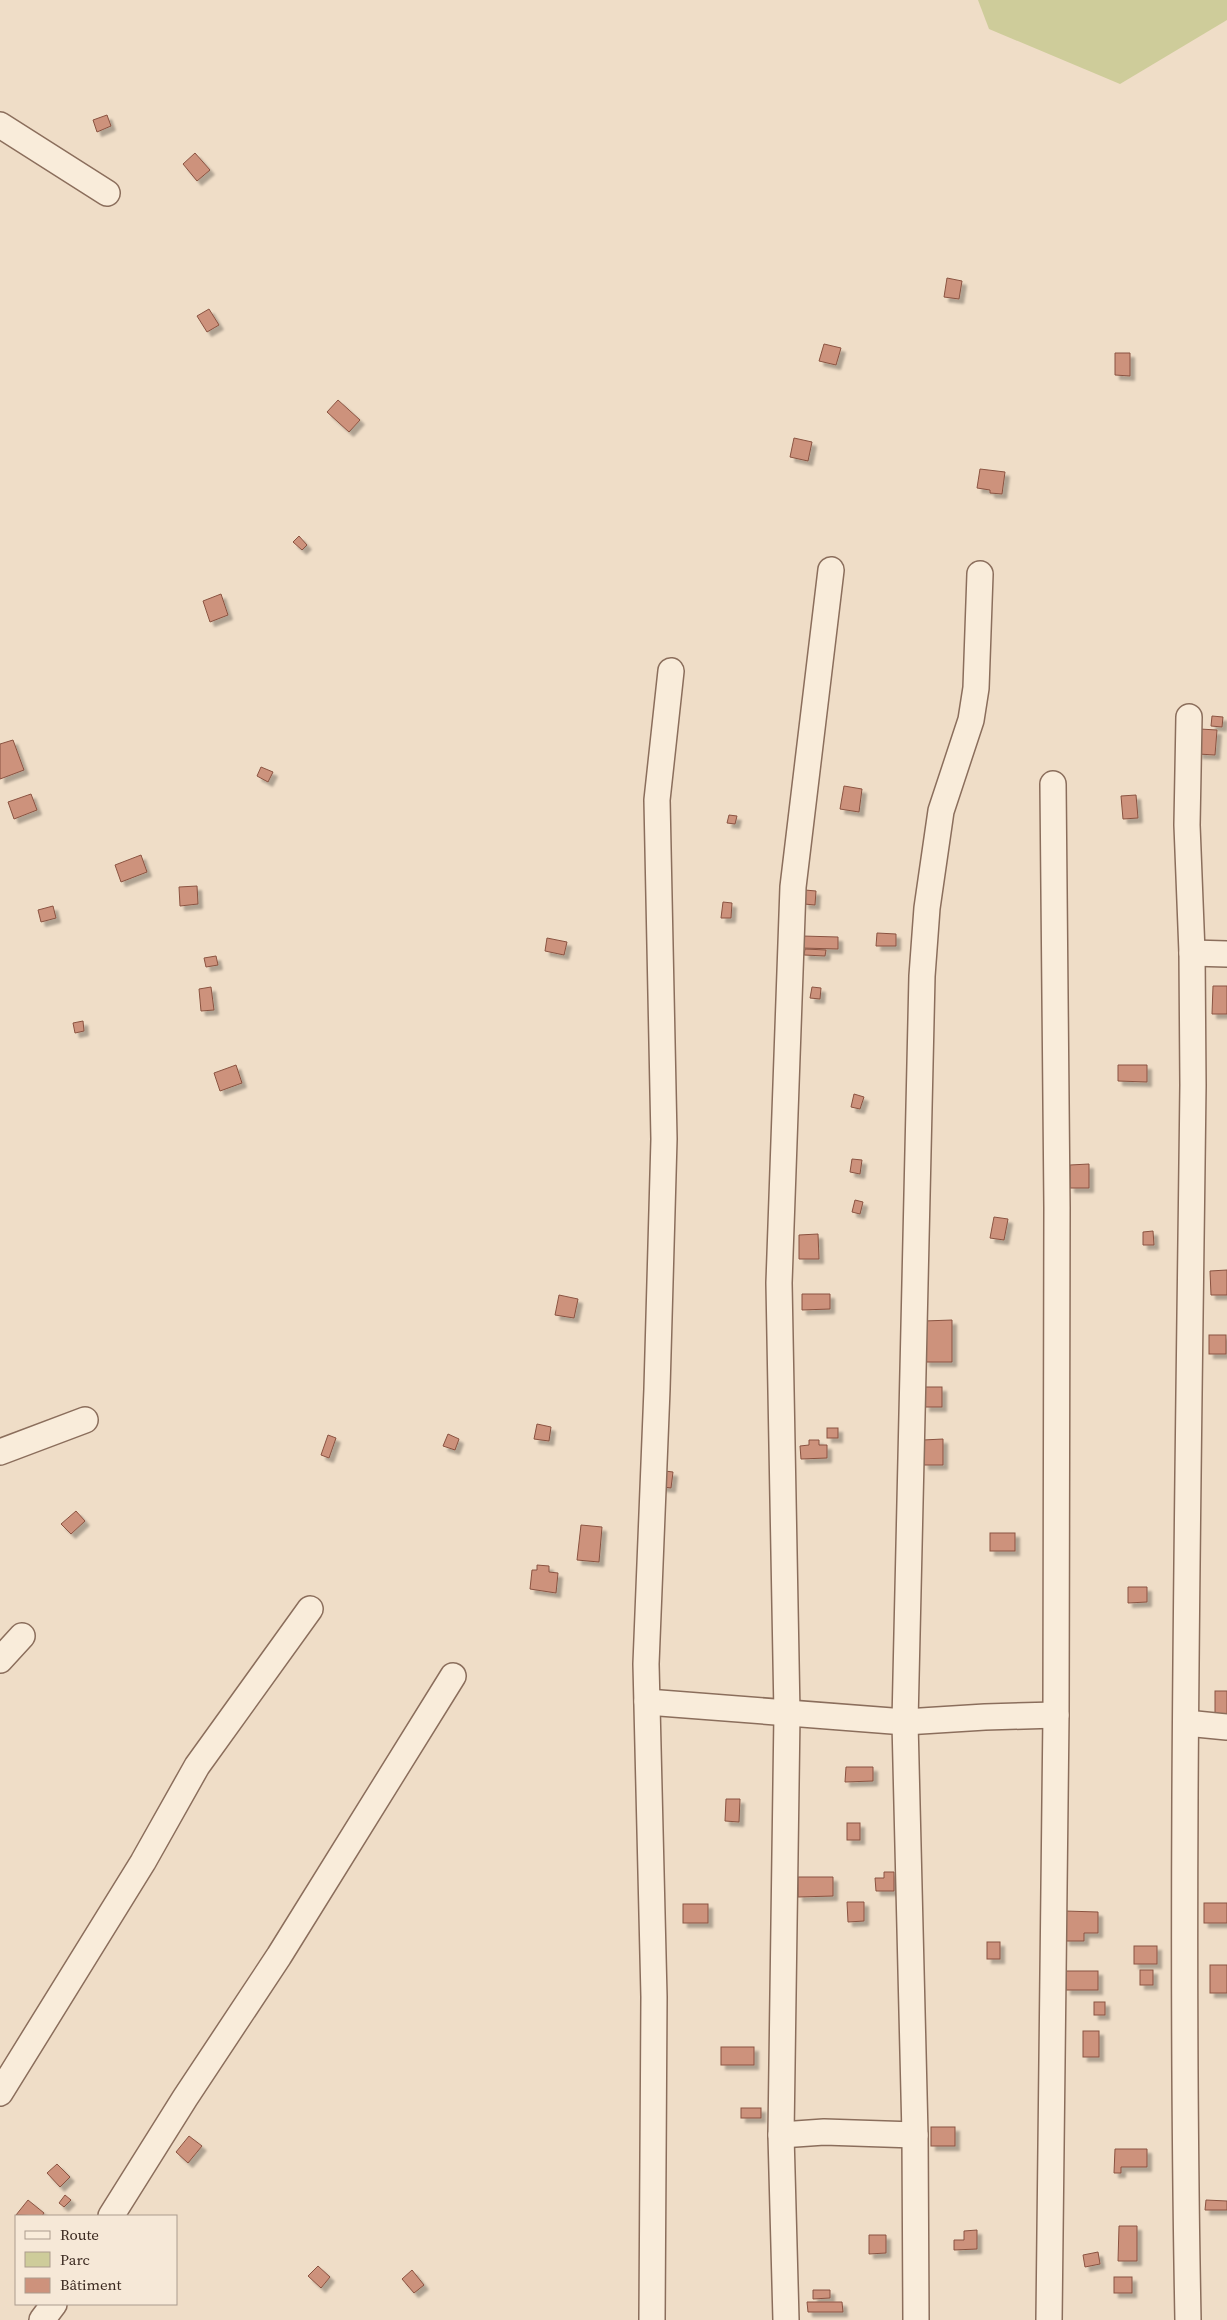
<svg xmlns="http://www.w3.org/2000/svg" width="1227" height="2320" viewBox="0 0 1227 2320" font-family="'Source Serif 4',serif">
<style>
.green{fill:#cecc9a}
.building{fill:#cd927c;stroke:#8a5341;filter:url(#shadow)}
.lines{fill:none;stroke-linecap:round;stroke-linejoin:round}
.minor-casing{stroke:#8b6e5c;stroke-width:28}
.minor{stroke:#f9ecda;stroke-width:25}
</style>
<defs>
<filter id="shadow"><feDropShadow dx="4.5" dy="4.5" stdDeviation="1" flood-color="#0004"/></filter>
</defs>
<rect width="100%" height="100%" fill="#efddc7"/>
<!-- green -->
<polygon class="green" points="978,0 1227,0 1227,20 1120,84 989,29"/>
<!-- building -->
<g class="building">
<polygon points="107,115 111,126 97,132 93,120"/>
<polygon points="195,153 210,170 197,181 183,164"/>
<polygon points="947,278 962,281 959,299 944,297"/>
<polygon points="209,309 219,325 207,332 197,316"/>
<polygon points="824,344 841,348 836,365 819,361"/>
<polygon points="1115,353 1130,353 1130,376 1115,375"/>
<polygon points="338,400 360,420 349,432 327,412"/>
<polygon points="794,438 812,442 808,461 790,457"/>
<polygon points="980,469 1005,472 1002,494 990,493 990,490 977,488"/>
<polygon points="299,536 307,545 302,550 293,542"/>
<polygon points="221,594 228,615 210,622 203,601"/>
<polygon points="1212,716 1223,717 1222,727 1211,726"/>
<polygon points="1200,729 1217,730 1215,755 1198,754"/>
<polygon points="13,740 24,770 0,779 0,744"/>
<polygon points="261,767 273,772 268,782 257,776"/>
<polygon points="844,786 862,789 859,812 840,809"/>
<polygon points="31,794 37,810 14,819 8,802"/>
<polygon points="1136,795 1138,818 1123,819 1121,796"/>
<polygon points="729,815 737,816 735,824 727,823"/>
<polygon points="141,855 147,872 121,882 115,865"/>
<polygon points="197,886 198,904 180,906 179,887"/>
<polygon points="805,890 816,891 815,905 804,904"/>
<polygon points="723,902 732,903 731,918 721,918"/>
<polygon points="53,906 56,918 41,922 38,910"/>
<polygon points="877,933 896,934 896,946 876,946"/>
<polygon points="802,936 838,937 838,949 801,948"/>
<polygon points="547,938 567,942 564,955 545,951"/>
<polygon points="805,949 826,950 825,956 804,955"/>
<polygon points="216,956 218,965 206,967 204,958"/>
<polygon points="1213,986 1227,986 1227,1014 1212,1014"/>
<polygon points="211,987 214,1010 201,1011 199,989"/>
<polygon points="812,987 821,988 820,999 810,998"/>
<polygon points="83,1021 84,1031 75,1033 73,1023"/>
<polygon points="236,1065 242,1083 220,1091 214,1073"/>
<polygon points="1118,1065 1147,1065 1147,1082 1118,1081"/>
<polygon points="854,1094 864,1097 860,1109 851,1107"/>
<polygon points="852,1159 862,1160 860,1174 850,1172"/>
<polygon points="1089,1164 1089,1188 1070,1188 1070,1165"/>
<polygon points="855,1200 863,1202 860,1214 852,1212"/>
<polygon points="994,1217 1008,1219 1004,1240 990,1238"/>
<polygon points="1153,1231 1154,1245 1143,1245 1143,1232"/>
<polygon points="818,1234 819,1259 799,1259 799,1235"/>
<polygon points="1227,1270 1227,1295 1211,1295 1210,1271"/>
<polygon points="802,1294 830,1294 830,1309 802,1310"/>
<polygon points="559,1295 578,1299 574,1318 555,1315"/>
<polygon points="952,1320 952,1362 925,1362 924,1321"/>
<rect x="1209" y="1335" width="17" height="19"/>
<rect x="925" y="1387" width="17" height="20"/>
<polygon points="537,1424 551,1427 549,1441 534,1439"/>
<rect x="827" y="1428" width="11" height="10"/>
<polygon points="448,1434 459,1439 455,1450 443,1446"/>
<polygon points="328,1435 336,1438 329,1458 321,1455"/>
<polygon points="943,1439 943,1465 924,1465 923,1440"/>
<polygon points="809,1440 819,1440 819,1445 827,1445 827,1458 801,1459 800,1446 809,1445"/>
<polygon points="657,1470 673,1472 671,1488 655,1486"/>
<polygon points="76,1511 85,1521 71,1534 61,1524"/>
<polygon points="581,1525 602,1527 599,1562 577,1560"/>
<rect x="990" y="1533" width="25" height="18"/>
<polygon points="537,1565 549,1566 549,1572 558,1573 556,1593 530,1589 532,1570 537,1570"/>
<polygon points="1128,1587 1147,1587 1147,1602 1128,1603"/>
<rect x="1215" y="1691" width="12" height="33"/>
<polygon points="846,1767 873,1767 873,1781 845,1782"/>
<polygon points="726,1799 740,1799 739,1822 725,1821"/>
<rect x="847" y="1823" width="13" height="17"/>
<polygon points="884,1872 894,1872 894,1891 876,1891 875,1878 884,1878"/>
<polygon points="798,1877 833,1877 833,1896 798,1897"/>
<polygon points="847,1902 864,1902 864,1921 848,1922"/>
<rect x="1204" y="1903" width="23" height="20"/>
<rect x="683" y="1904" width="25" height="19"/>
<polygon points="1065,1911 1098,1912 1098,1933 1084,1933 1084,1941 1065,1941"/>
<rect x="987" y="1942" width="13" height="17"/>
<rect x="1134" y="1946" width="23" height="18"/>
<rect x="1210" y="1965" width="17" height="28"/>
<rect x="1140" y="1970" width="13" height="15"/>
<rect x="1066" y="1971" width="32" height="19"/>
<rect x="1094" y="2002" width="11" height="13"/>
<rect x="1083" y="2031" width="16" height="26"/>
<rect x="721" y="2047" width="33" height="18"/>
<rect x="741" y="2108" width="20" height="10"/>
<rect x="931" y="2127" width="24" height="19"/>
<polygon points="189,2136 202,2146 188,2163 176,2152"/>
<polygon points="1115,2149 1147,2149 1147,2167 1121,2167 1121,2173 1114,2173"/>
<polygon points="57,2164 70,2177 60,2187 47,2173"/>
<polygon points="65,2195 71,2200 64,2207 59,2203"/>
<polygon points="28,2200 44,2213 42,2216 16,2215"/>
<polygon points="1206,2200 1227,2201 1227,2210 1205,2210"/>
<polygon points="1119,2226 1137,2226 1137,2261 1118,2261"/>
<polygon points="977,2230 977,2249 954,2250 954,2240 964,2240 964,2231"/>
<polygon points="869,2235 886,2235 886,2253 869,2254"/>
<polygon points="1098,2252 1100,2264 1085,2267 1083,2255"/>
<polygon points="318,2266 330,2277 321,2288 308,2276"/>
<polygon points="412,2270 424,2285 414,2293 402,2279"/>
<rect x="1114" y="2277" width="18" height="16"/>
<polygon points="813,2290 830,2290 830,2298 813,2299"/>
<polygon points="807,2302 842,2302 843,2312 808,2312"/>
</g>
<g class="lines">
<defs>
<g id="minor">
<polyline points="0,125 107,193"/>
<polyline points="1192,953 1227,954"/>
<polyline points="0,1452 85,1420"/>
<polyline points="0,1660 22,1636"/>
<polyline points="647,1702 905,1722 985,1717 1056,1715"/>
<polyline points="1186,1723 1227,1727"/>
<polyline points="0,2093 143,1862 197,1766 310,1609"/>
<polyline points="781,2135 824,2132 915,2135"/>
<polyline points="111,2216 185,2098 279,1956 453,1676"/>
<polyline points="42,2320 54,2304"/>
<polyline points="652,2320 654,1997 646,1664 657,1389 664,1139 657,800 671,671"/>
<polyline points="786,2320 781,2135 787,1714 779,1283 793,887 831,570"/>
<polyline points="916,2320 915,2135 905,1722 922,976 927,908 941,811 971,720 976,688 980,574"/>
<polyline points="1049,2320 1056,1715 1057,1207 1053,784"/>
<path d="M1188 2320C1180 1908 1188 1496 1193 1085L1192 953 1187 825 1189 717"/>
</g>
</defs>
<!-- minor casing -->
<use href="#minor" class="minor-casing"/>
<!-- minor -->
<use href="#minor" class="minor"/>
</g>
<!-- legend -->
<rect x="15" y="2215" width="162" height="90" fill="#f6e8d7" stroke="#ab9c8e"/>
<rect x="25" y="2231" width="25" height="8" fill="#f9ecda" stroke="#ab9c8e"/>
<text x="60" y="2240" font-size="15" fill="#3b2920">Route</text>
<rect x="25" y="2252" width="25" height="15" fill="#cecc9a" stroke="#ab9c8e"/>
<text x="60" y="2265" font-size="15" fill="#3b2920">Parc</text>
<rect x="25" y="2278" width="25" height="15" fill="#cd927c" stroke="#ab9c8e"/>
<text x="60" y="2290" font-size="15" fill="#3b2920">Bâtiment</text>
</svg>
